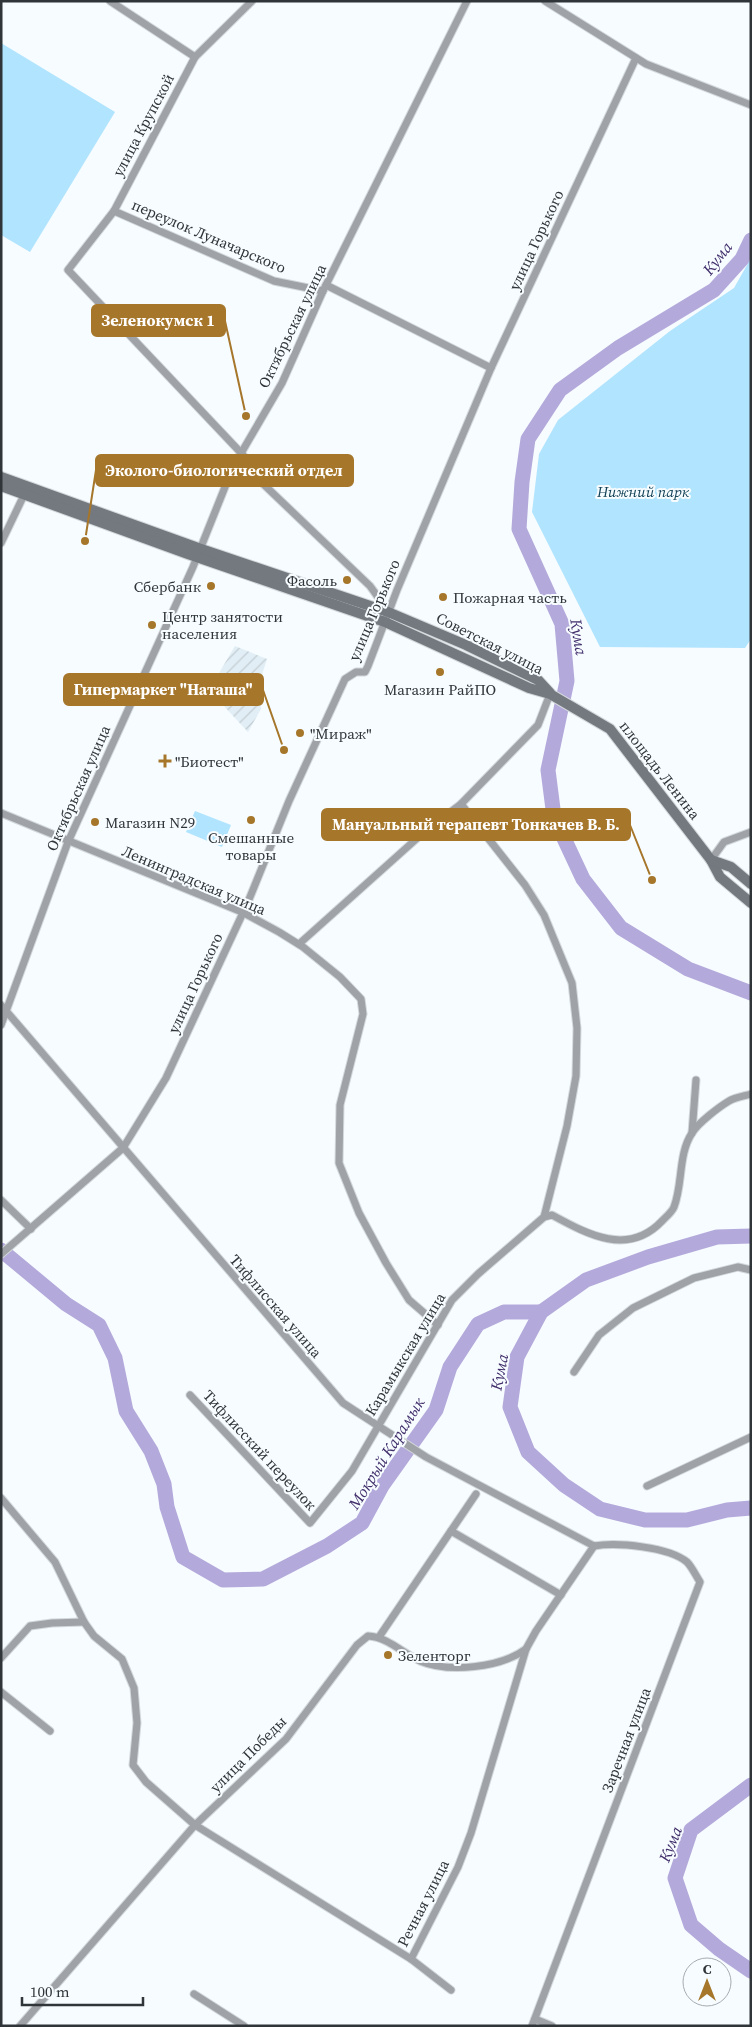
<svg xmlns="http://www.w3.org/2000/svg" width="752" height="2027" viewBox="0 0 752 2027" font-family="'Source Serif 4',serif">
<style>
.industrial{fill:url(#industrial-furrows)}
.park{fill:#b1e4ff}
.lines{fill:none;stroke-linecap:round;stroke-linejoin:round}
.river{stroke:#b4a9db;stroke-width:15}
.street-casing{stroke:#d2d8db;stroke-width:9}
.secondary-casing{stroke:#d2d8db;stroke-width:12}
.street{stroke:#9fa2a7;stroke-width:7}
.secondary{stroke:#74787f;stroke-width:10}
.poi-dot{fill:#a6762a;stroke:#f6fcff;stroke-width:2}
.labels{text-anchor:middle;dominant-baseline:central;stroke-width:4;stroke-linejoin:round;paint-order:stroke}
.street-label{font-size:15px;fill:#2f3538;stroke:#f6fcff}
.park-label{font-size:15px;font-style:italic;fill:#134257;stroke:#f6fcff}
.poi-label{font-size:15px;fill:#2f3538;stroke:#f6fcff;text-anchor:start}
.water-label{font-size:16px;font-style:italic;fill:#412e6b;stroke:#f6fcff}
.leader{fill:none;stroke:#a6762a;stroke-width:2}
.callout-dot{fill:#a6762a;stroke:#f6fcff;stroke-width:2}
.callout{fill:#a6762a;stroke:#a6762a;stroke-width:2}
.callout-label{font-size:16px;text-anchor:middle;font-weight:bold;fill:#fff}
</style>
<defs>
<pattern id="industrial-furrows" width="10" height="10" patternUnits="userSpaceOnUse" patternTransform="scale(1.25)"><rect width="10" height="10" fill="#e2eef5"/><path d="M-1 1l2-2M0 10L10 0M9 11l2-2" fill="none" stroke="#c2cdd3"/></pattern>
</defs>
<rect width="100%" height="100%" fill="#f6fcff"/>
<!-- industrial -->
<polygon class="industrial" points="235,646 267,659 258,687 261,709 248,732 209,690"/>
<!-- park -->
<g class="park">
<polygon points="1,43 115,112 30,252 1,235"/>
<polygon points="751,258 751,639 745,648 600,647 532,512 539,454 558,420 670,331 734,288"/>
<polygon points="195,811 231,825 222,847 186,832"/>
</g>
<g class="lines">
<!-- river -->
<g class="river">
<polyline points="751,240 742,259 714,290 618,348 560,390 528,439 522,482 519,529 562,624 567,681 548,770 554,817 583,879 621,928 688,969 751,993"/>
<polyline points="751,1236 717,1237 648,1257 586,1280 541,1312 517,1357 510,1407 528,1452 564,1485 600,1509 645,1520 687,1520 727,1510 751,1508"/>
<polyline points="1,1250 66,1304 99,1325 115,1358 126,1411 151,1451 164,1484 167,1507 183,1557 223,1580 263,1579 327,1546 362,1523 382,1486 436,1410 450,1367 478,1324 504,1312 541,1312"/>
<polyline points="751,1785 691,1830 675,1878 691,1925 719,1949 751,1971"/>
</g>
<defs>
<g id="street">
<polyline points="110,1 195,57"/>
<polyline points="252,1 195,57 114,211 68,270 243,455 258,479 370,586 388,611"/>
<polyline points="545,1 646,64 751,105"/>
<polyline points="114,211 274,281 323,291"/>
<polyline points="326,285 491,368"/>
<polyline points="1,543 24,495"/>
<polyline points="461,804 525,885 544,915 572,983 577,1028 576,1076 567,1126 544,1217"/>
<polyline points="1,813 242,912 279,932 303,947 340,977 361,999 363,1014 340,1105 339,1163 359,1213 386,1263 409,1300 438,1325"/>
<polyline points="711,860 724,842 751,832"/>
<polyline points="299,944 423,833 461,804 538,725 550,694"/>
<polyline points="1,1005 343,1403 426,1457 594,1546"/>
<polyline points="1,1025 68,842 193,567 233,467 282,383 323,291 467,1"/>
<polyline points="692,1133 696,1080"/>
<polyline points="1,1200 31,1229"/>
<polyline points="1,1254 123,1148 166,1078 248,902 289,801 345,679 356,672 365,672 368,666 397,590 491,368 636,58"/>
<polyline points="574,1372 599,1335 633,1308 694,1278 738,1267 751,1270"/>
<path d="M190 1395 310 1523 352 1471 452 1300 478 1274 544 1217 552 1215C587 1234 628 1257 662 1221 666 1217 672 1212 674 1207 683 1184 678 1154 692 1133 698 1123 719 1107 729 1101 735 1097 744 1096 751 1094"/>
<polyline points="647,1486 751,1437"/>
<polyline points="1,1498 55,1562 84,1622 94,1636 122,1659 134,1688 137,1723 133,1765 146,1782 195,1825 411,1959 458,1867 471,1833 526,1649 536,1631 594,1546"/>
<polyline points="451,1531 561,1595"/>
<polyline points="379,1637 476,1494"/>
<polyline points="1,1658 30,1626 52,1623 84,1622"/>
<polyline points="1,1692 50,1731"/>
<polyline points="411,1959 451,1990"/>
<polyline points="194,1994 244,2026"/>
<polyline points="535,2019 552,2026"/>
<path d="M20 2026 195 1825 286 1739 357 1645 368 1636C388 1637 402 1653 420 1661 449 1673 500 1668 526 1649"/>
<path d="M532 2026 700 1582C696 1576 692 1567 687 1562 669 1547 617 1542 594 1546"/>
</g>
<g id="secondary">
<polyline points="1,477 201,549 388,612 466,645 538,680 550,693"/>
<polyline points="1,486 188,554 385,622 529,688 550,694 610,729 711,860 720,877 751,903"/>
<polyline points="711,860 731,867 751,884"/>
</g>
</defs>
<!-- street casing -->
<use href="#street" class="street-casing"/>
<!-- secondary casing -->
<use href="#secondary" class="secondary-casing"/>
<!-- street -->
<use href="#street" class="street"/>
<!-- secondary -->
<use href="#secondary" class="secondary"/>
</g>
<!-- markers -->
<g class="poi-dot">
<circle cx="347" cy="580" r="5"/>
<circle cx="211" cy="586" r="5"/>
<circle cx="443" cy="597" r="5"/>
<circle cx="152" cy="625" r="5"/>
<circle cx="440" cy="672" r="5"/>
<circle cx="300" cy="733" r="5"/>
<path d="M162.5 753.5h5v5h5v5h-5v5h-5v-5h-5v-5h5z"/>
<circle cx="251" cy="820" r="5"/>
<circle cx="95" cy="822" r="5"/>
<circle cx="388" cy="1655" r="5"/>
</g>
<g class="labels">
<!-- street labels -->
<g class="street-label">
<text transform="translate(143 125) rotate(-62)">улица Крупской</text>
<text transform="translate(209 236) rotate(23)">переулок Луначарского</text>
<text transform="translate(536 240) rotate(-65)">улица Горького</text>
<text transform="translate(292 326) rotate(-64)">Октябрьская улица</text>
<text transform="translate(374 610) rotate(-67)">улица Горького</text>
<text transform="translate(490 643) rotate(27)">Советская улица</text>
<text transform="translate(660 770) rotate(52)">площадь Ленина</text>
<text transform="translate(78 788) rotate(-66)">Октябрьская улица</text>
<text transform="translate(194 880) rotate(23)">Ленинградская улица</text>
<text transform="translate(195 983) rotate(-65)">улица Горького</text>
<text transform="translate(276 1306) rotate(49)">Тифлисская улица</text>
<text transform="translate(405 1354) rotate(-59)">Карамыкская улица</text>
<text transform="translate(260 1450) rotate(47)">Тифлисский переулок</text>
<text transform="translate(626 1740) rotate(-69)">Заречная улица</text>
<text transform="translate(248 1754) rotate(-45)">улица Победы</text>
<text transform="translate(423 1903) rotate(-63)">Речная улица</text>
</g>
<!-- park labels -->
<g class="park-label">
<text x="643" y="491">Нижний парк</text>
</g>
<!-- poi labels -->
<g class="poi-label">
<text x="337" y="580" text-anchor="end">Фасоль</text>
<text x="201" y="586" text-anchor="end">Сбербанк</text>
<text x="453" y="597">Пожарная часть</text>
<text x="162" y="616">Центр занятости<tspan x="162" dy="17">населения</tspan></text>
<text x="440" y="689" text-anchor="middle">Магазин РайПО</text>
<text x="310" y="733">"Мираж"</text>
<text x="175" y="761">"Биотест"</text>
<text x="105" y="822">Магазин N29</text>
<text x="251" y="837" text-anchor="middle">Смешанные<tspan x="251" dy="17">товары</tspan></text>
<text x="398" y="1655">Зеленторг</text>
</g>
<!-- water labels -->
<g class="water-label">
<text transform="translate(717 258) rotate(-52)">Кума</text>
<text transform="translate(579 637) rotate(81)">Кума</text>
<text transform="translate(499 1372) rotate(-79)">Кума</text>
<text transform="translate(386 1453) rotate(-58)">Мокрый Карамык</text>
<text transform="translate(670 1844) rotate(-68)">Кума</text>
</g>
</g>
<!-- callouts -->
<path class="leader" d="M246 416L225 321M85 541L96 470M284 750L263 690M652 880L630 825"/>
<g class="callout-dot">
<circle cx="246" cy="416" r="5"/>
<circle cx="85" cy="541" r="5"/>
<circle cx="284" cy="750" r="5"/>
<circle cx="652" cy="880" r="5"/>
</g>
<g class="callout">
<rect x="92" y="305" width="133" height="31" rx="5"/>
<rect x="96" y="455" width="257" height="31" rx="5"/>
<rect x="64" y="674" width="199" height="31" rx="5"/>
<rect x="322" y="809" width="308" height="31" rx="5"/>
</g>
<g class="callout-label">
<text x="158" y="326">Зеленокумск 1</text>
<text x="224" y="476">Эколого-биологический отдел</text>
<text x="163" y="695">Гипермаркет "Наташа"</text>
<text x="476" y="830">Мануальный терапевт Тонкачев В. Б.</text>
</g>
<!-- border -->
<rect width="752" height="2027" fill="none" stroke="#2f3538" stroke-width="5"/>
<!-- north arrow -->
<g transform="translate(707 1982)"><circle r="24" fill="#f6fcff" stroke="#a6acaf"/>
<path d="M0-4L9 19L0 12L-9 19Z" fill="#a6762a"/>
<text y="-8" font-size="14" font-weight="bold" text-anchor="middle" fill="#2f3538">С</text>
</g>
<!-- scale -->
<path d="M22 1997v8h121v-8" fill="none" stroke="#2f3538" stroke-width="2.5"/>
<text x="30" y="1997" font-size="15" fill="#2f3538" stroke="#f6fcff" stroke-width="4" paint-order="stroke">100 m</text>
</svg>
